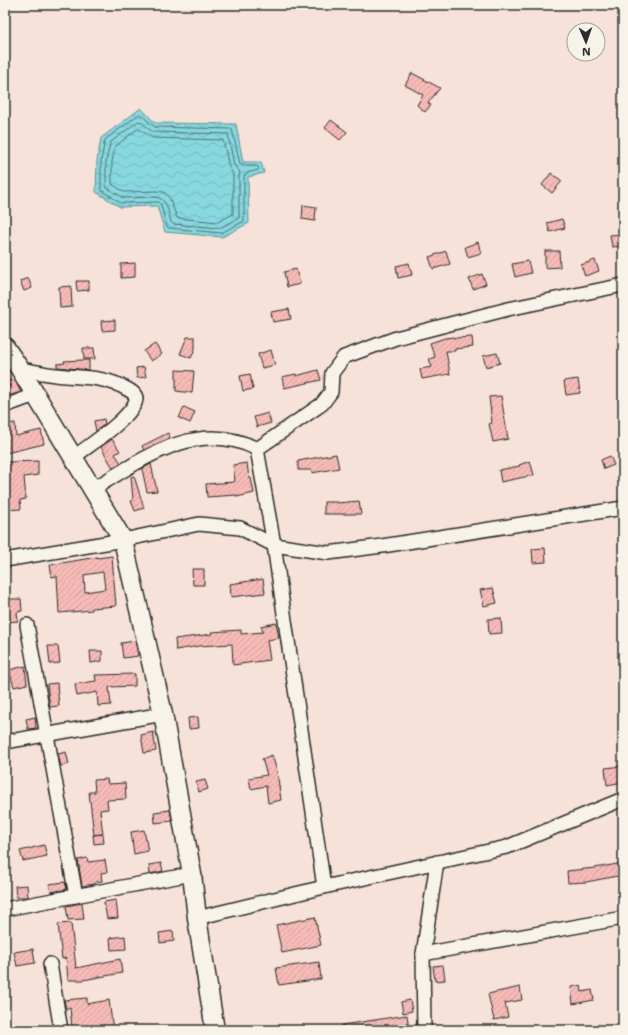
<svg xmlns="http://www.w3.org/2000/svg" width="628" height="1035" viewBox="0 0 628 1035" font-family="'Shantell Sans',sans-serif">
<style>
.water{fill:url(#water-waves);stroke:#629397}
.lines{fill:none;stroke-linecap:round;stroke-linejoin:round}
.shore{stroke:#507073;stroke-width:1}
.building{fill:url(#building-hatch);stroke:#2b2b2b;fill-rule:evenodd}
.street-casing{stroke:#2b2b2b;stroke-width:16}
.secondary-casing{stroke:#2b2b2b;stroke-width:21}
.street{stroke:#f7f3e8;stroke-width:13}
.secondary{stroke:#f7f3e8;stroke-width:18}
</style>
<defs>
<pattern id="water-waves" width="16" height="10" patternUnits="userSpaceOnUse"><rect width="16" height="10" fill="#87d8df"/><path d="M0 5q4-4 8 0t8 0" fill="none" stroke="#75bac0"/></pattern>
<pattern id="building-hatch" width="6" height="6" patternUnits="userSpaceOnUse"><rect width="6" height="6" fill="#f7bbb7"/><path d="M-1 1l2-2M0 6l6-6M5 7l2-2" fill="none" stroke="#d4a19e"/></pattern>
</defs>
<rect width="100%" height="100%" fill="#f7e2d9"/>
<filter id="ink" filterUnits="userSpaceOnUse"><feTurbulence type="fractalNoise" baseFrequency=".025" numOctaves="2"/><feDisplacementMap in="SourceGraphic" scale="8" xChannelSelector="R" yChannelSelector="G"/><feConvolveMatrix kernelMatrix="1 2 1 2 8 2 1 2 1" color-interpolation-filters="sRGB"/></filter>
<g filter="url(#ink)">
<!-- water -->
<polygon class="water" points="141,108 155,123 236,124 243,162 261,162 264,173 248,177 249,223 222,237 165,232 157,206 120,207 96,192 97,161 101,138"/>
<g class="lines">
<!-- shore -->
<g class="shore">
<polygon points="140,114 155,127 232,129 240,164 243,166 257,166 259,168 258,170 247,173 244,176 244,221 221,233 169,228 167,227 161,205 159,202 121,203 101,190 101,161 105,140"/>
<path d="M139 121C145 123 147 130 154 132L228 134 234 165 240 172 239 177V218L220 228 173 224 171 222C168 213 168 199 156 197L123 198 106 187V162L110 143Z"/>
<path d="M138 129C143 130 147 136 153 138L223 140 229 167 233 174V214L218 222 177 218 170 199 164 192 156 191 124 192 112 184V162L115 147Z"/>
</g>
</g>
<!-- building -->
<g class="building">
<polygon points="412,73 440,88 428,103 431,105 425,112 417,105 423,95 405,85"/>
<polygon points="331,120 347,132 340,140 325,128"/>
<polygon points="551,173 562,181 552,193 542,185"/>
<polygon points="303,205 316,207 315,221 302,219"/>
<polygon points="562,219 565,228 550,232 547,223"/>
<polygon points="623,234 623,246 612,247 610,235"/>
<polygon points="478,242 481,253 468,257 465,247"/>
<polygon points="446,251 450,264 433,269 429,257"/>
<polygon points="545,251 559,251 560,267 545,268"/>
<polygon points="595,260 599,271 585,276 581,265"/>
<polygon points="528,261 531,273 515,277 512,264"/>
<polygon points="135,263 135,277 121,278 121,264"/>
<polygon points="409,263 412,275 398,278 396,266"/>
<polygon points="296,269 300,284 287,287 284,272"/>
<polygon points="482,274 486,284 473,289 469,279"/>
<polygon points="28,278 32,288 24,291 20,281"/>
<polygon points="76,281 89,281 89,290 77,291"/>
<polygon points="71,286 72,307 60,308 59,287"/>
<polygon points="289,309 291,319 273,322 271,312"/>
<polygon points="115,320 115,330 102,331 101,321"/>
<polygon points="187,337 195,337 195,349 191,358 180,354"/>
<polygon points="454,337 454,338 472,337 473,347 455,349 455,351 446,351 450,374 422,379 420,369 432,367 429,359 435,357 430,343 445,338"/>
<polygon points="155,344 162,354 151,361 144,351"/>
<polygon points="83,348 94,348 95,359 84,359"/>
<polygon points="271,350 275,365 262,368 258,354"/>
<polygon points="497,353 500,363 486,367 483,356"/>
<polygon points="83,360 89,360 89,370 57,367 57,364 65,363 64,361"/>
<polygon points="144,367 146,377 137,378 136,368"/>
<polygon points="176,370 194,371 192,393 176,391"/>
<polygon points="318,370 321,380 284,388 282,377 296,374 296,376"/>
<polygon points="250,374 253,389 243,391 240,376"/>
<polygon points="14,379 21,392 5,397 5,388 10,386 8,381"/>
<polygon points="578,379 580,393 566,395 564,381"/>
<polygon points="501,396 508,439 493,442 489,424 492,423 489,397"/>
<polygon points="184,407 195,412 190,423 179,418"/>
<polygon points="268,413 271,423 257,427 254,417"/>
<polygon points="104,419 105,424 96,431 94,421"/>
<polygon points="15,423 16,436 41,430 44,444 6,453 5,424"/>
<polygon points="168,433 170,438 144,450 142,446"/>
<polygon points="112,439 120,451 115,454 121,463 113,468 101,447"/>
<polygon points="336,454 339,468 312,473 312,470 298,470 298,461"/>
<polygon points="610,456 614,465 604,469 601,460"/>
<polygon points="38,461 38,475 24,477 26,499 20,500 21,509 5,510 5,463 7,462"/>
<polygon points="530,461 534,475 501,482 499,470 520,466 519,465"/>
<polygon points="247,463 249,478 251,478 254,493 237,497 237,495 207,497 206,484 234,482 235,481 233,465"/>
<polygon points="151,464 157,491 147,492 142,469"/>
<polygon points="134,476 144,508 135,511 131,501 133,500 131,477"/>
<polygon points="359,501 361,514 324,514 324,502 337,502 337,503"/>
<polygon points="545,548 546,562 533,563 532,549"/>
<path d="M112 556 116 606 92 608V610L59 613 57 576 52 577 50 565 97 557V558ZM103 572 105 589 85 592 84 575Z"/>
<polygon points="192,569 204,569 204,585 193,585"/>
<polygon points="263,579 265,593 231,597 230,584"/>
<polygon points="493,588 497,603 484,606 480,590"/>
<polygon points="5,599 21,599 22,611 17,612 18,621 8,622 6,612 5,612"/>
<polygon points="501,618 502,633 489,634 488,619"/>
<polygon points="276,623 279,638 267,640 270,660 233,665 232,644 199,646 176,650 175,639 212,634 211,632 241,630 241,634 263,632 261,626"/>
<polygon points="135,641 138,656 123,658 121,643"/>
<polygon points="48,646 58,646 60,663 50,664"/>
<polygon points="90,651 102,651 102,661 91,663"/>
<polygon points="25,666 27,684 14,687 9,670"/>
<polygon points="135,674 135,686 109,687 111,705 98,706 97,692 77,696 75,684 96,681 95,675"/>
<polygon points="57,683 59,706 50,707 47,684"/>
<polygon points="35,717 36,728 28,729 26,719"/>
<polygon points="198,717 199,728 189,729 188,718"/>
<polygon points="153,732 156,751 144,753 141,735"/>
<polygon points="66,752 69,764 61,766 58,754"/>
<polygon points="272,755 277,771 281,800 268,803 266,786 251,789 249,778 267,775 262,759"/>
<polygon points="623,766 623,782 607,785 605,768"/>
<polygon points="107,779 108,784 125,783 126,799 107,800 108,809 100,810 104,843 94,844 93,835 102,834 94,835 89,792 95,792 94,780"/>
<polygon points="205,780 208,789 199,792 196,782"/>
<polygon points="170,810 172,821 155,823 154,812"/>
<polygon points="144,830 148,851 134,854 131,832"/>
<polygon points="44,845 47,856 23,861 20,851"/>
<polygon points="87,858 88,862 105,860 107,872 101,873 102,881 95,882 95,884 82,886 78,860"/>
<polygon points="161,863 163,871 150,874 149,865"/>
<polygon points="623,863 623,875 586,882 568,883 567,871 595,868"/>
<polygon points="65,882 67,889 51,892 49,884"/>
<polygon points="27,885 28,897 16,897 15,886"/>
<polygon points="116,900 118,918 107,919 104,902"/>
<polygon points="82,903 84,919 68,920 66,906"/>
<polygon points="315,917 321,945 282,953 276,925"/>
<polygon points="71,923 76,968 120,959 122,973 83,980 68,980 66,958 62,959 58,924"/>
<polygon points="173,931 174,941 160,943 159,933"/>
<polygon points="125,936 126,949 111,950 110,938"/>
<polygon points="33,949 35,963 17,966 14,952"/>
<polygon points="319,962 321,979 279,985 276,968"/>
<polygon points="443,965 445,980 435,981 433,966"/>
<polygon points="581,985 582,992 592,990 594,1000 573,1004 571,987"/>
<polygon points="520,987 522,1000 505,1003 508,1017 494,1020 488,994"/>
<polygon points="87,998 87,1004 109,1000 113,1030 96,1030 95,1026 72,1028 70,1008 66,1009 64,1000"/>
<polygon points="410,1000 412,1011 403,1013 401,1002"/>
<polygon points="407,1015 409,1030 342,1030 342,1025"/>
</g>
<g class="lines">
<defs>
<g id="street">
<path d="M20 369C32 371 44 374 56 375 81 378 105 376 127 389 133 392 138 396 135 403 126 422 89 445 73 458"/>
<polyline points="5,406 35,395"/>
<polyline points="257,449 322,404 331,392 332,373 344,357 396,338 446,325 508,309 623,285"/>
<path d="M93 489C143 459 197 418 257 449L274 545 324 887"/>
<polyline points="5,560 123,540 199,524 240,528 274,545 328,553 382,546 623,508"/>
<polyline points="27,625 76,896"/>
<polyline points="5,742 163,714"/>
<polyline points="5,909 192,874"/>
<polyline points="197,918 324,887 507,847 623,799"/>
<polyline points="423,954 623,918"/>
<polyline points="50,964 61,1030"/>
<polyline points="424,1030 423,954 437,862"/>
</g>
<polyline id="secondary" points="5,347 20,369 123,540 163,714 192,874 197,918 215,1030"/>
</defs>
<!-- street casing -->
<use href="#street" class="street-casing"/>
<!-- secondary casing -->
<use href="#secondary" class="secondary-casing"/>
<!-- street -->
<use href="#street" class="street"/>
<!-- secondary -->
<use href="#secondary" class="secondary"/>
</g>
</g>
<!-- margin -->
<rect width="628" height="1035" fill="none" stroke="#f7f3e8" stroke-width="20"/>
<rect x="10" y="10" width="608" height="1015" fill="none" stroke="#2b2b2b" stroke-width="1.5" filter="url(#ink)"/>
<!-- north arrow -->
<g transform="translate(586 42) rotate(178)"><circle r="19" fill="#f7f3e8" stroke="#a5a39c"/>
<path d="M0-3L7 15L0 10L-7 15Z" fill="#2b2b2b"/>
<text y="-6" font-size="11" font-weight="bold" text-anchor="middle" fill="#2b2b2b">N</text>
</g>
</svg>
